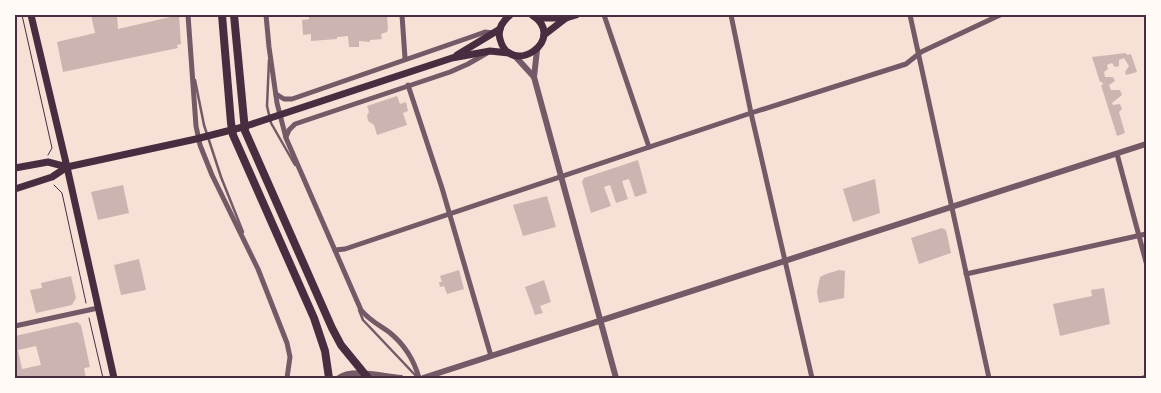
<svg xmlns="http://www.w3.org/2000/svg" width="1161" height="393" viewBox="0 0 1161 393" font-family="Jost,sans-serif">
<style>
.building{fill:#ccb4b1;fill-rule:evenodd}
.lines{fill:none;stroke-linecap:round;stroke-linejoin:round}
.path{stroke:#4a2c40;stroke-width:1}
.service{stroke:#755966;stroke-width:2.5}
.minor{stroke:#755966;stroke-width:5}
.tertiary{stroke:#755966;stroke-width:6}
.secondary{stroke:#4a2c40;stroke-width:7}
.trunk{stroke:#4a2c40;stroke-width:8}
.neatline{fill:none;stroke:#4a2c40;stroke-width:2}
</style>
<rect width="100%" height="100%" fill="#f7e1d7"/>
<!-- building -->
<g class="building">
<polygon points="91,15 117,15 118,29 179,15 181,44 177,45 178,48 63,72 57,42 95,33"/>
<polygon points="309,15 387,15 388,29 387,32 381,34 382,39 370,40 370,42 359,41 359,47 349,47 348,36 337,37 337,39 311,41 311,34 303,35 302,20 309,19"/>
<polygon points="1126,53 1127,55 1131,54 1137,72 1126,75 1125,72 1129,66 1124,58 1119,60 1119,66 1115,67 1112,63 1107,65 1108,69 1104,72 1105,77 1113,77 1115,81 1109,85 1111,90 1120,90 1122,95 1112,103 1113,105 1120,104 1122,109 1119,112 1125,133 1117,136 1101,85 1103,85 1102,82 1100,82 1092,57"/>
<polygon points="397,96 400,104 406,102 408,111 403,113 407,125 377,135 374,125 368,121 367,115 369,112 367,106"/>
<polygon points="638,160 647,193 635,197 629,179 622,181 628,199 616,203 610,185 604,187 611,206 591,213 582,182 584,178"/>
<polygon points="875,179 880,213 853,222 843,189"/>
<polygon points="123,185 129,213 98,220 91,192"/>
<polygon points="547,196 556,227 523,236 513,205"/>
<polygon points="942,228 946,230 951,253 919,264 911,238"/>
<polygon points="139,259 146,290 121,295 114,265"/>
<polygon points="459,270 464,289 447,294 444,286 440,287 439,282 442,282 440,276"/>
<polygon points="839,270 845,271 844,298 819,303 817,292 820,277 826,274"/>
<polygon points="71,276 76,298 72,305 36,313 30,290 42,288 41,283"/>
<polygon points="544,280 551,302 540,306 543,313 535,315 525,287"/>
<polygon points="1104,288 1110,324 1060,336 1053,304 1092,296 1091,290"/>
<path d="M77 322 81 325 90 367 84 368 86 378H15V336ZM36 346 41 365 22 369 18 350Z"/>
</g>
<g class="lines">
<!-- path -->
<g class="path">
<polyline points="22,15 52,148 48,155"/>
<polyline points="54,185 62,193 86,303"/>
<polyline points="89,318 103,378"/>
</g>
<!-- service -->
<g class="service">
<polyline points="269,60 267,106 271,123 295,165"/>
<polyline points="195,80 204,125 221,177 243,232"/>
<polyline points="359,310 363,320 417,377"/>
</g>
<!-- minor -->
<g class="minor">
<polyline points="188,15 196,126 200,145 212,175 258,269 287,343 290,357 287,378"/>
<path d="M266 15 269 47 277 103 286 138 361 310C369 320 379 325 389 332 404 344 414 360 419 378"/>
<polyline points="402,15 405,58"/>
<polyline points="604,15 649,147"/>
<polyline points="731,15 751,113 812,378"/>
<polyline points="910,15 989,378"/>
<polyline points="408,85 442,188 491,356"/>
<polyline points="276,94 284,99 292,99 471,37 485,32 494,33"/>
<polyline points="286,137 289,130 295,124 450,72 468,64 487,53"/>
<polyline points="1117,154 1146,262"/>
<polyline points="335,250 345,249 751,113 906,64 921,52 1000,15"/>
<polyline points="966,274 1146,234"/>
<polyline points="15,326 98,308"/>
<polyline points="1143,378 1146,377"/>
</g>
<!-- tertiary -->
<g class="tertiary">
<polyline points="537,50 534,77 616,378"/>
<polyline points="514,55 534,77"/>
<path d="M339 378C352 368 384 377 401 378"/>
<polyline points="423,378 1146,144"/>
</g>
<!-- secondary -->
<g class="secondary">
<polyline points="31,15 67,167 114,378"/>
<path d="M510 15C503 21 497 29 500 39 510 79 569 39 532 15"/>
<polyline points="537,18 566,18"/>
<polyline points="544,35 566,18 576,15"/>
<polyline points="457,55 500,29"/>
<polyline points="15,168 48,162 67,167"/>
<polyline points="15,189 52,177 67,167 196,139 243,127 452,58 490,51 509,53"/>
</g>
<!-- trunk -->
<g class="trunk">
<polyline points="222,15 231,123 233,135 314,318 325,351 329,378"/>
<polyline points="234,15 245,131 332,328 341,345 368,378"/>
</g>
</g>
<!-- border -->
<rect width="1161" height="393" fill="none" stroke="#fffaf5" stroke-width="32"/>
<rect x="16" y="16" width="1129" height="361" class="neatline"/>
</svg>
